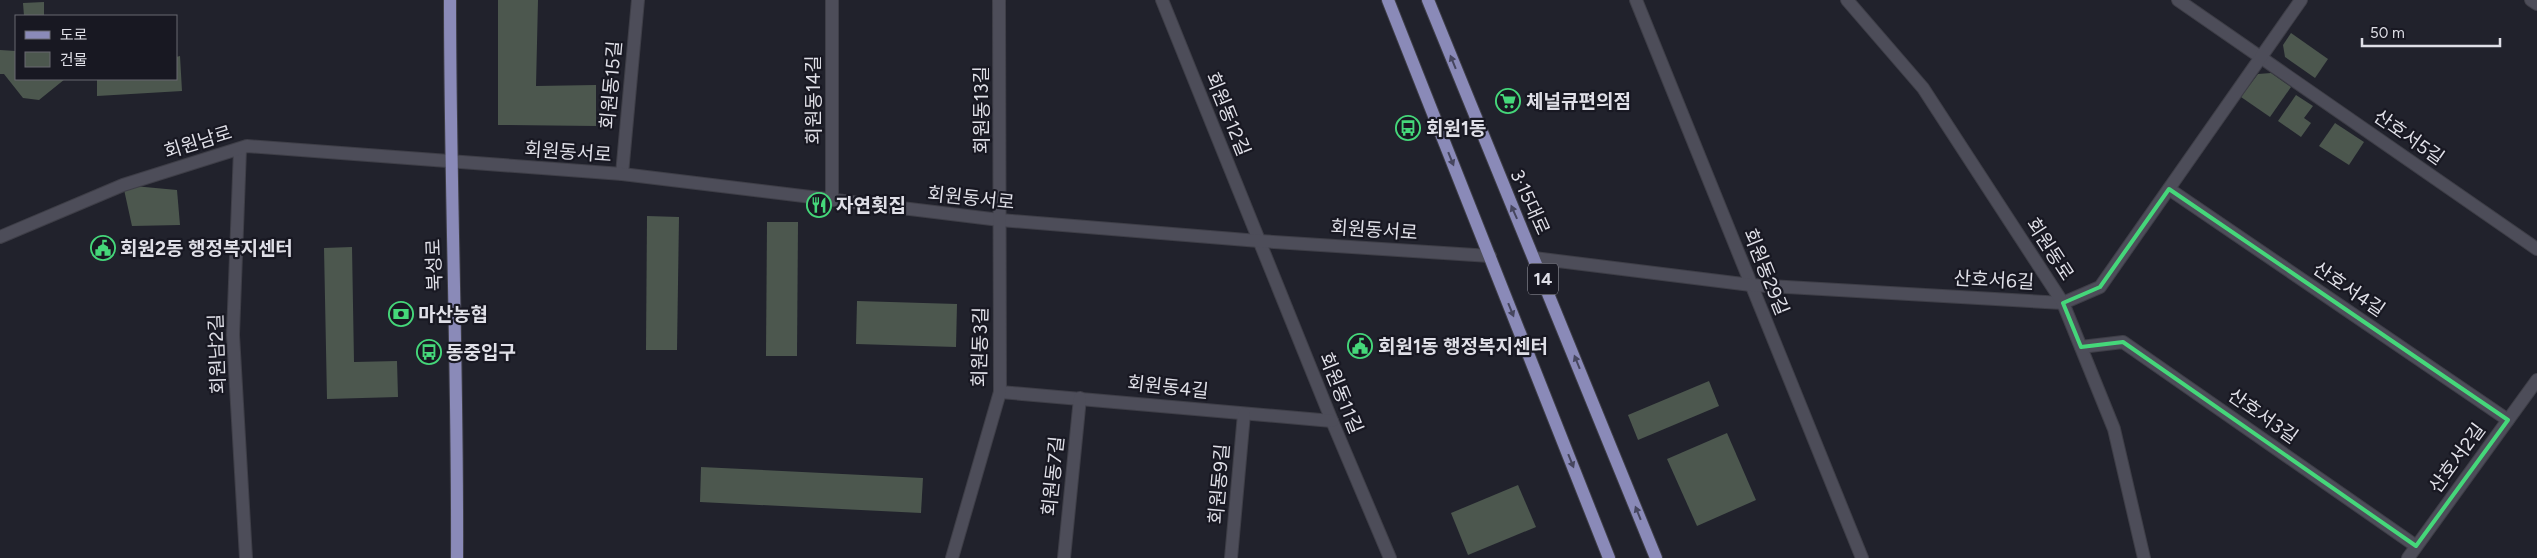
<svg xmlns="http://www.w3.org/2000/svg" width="2537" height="558" viewBox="0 0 2537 558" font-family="Figtree,'Noto Sans KR',sans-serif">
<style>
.building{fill:#4c574e}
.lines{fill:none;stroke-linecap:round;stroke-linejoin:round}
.minor-casing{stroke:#3e3e47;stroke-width:14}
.secondary-casing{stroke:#3e3e47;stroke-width:14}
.primary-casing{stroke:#3e3e47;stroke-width:14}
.minor{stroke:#4d4d59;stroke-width:12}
.secondary{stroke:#4d4d59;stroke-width:12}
.primary{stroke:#8a8ab8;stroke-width:12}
.oneway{fill:#46465e}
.marked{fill:none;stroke:#45d77a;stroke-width:4;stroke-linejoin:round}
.labels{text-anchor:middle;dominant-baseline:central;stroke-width:4.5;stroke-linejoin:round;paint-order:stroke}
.shield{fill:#181822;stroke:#a3a3ac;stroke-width:1}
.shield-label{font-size:18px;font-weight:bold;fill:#dfdfe7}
.street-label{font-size:19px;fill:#dfdfe7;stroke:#181822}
.poi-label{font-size:19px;font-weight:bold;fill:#dfdfe7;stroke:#181822;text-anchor:start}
</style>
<rect width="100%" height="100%" fill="#21222c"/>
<!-- building -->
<g class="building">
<polygon points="498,0 538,0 536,86 596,85 596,126 498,125"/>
<polygon points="44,2 44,16 24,16 23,3"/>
<polygon points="2291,33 2328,59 2315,78 2285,57 2283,45"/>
<polygon points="0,50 16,51 16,79 65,79 39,100 23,98 4,74 0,74"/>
<polygon points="180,56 182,91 97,96 97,79 176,79 176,57"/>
<polygon points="2271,73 2291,87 2270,117 2241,97 2258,74"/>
<polygon points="2296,95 2313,106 2304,118 2311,123 2301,137 2278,121"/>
<polygon points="2335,123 2364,142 2349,165 2319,146"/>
<polygon points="123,185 177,190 180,225 132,226"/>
<polygon points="647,216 679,217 677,350 646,350"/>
<polygon points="767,222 798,222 797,356 766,356"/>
<polygon points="352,247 354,362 397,361 398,397 327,399 324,248"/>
<polygon points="857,301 957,304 956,347 856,344"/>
<polygon points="1709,381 1719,406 1638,440 1628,415"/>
<polygon points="1727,433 1756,500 1697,526 1667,459"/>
<polygon points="701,467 923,478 921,513 700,502"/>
<polygon points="1518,485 1536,527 1468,555 1451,513"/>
</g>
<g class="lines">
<defs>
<g id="minor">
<polyline points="1162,0 1332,421 1390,558"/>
<polyline points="1636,0 1862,558"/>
<polyline points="2178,0 2537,249"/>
<polyline points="240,149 233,335 246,558"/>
<polyline points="622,174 638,0"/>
<polyline points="2169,189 2508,420"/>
<polyline points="832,200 832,0"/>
<polyline points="0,237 123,185 247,146 622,174 1000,220 1259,241 1490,256"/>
<polyline points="1534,258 1751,285 2063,303 2100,287 2301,0"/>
<polyline points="2081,347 2123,342 2416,546"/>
<polyline points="1000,392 1332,421"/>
<polyline points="952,558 1000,392 999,0"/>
<polyline points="1064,558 1080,398"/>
<polyline points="1231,558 1244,414"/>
<polyline points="2408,558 2537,380"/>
</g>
<g id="secondary">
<polyline points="1847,0 1923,88 2063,303 2114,429 2144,558"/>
<polyline points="2531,0 2537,4"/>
</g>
<g id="primary">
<path d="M450 0C450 186 458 372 457 558"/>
<polyline points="1388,0 1609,558"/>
<polyline points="1428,0 1656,558"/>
</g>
</defs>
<!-- minor casing -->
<use href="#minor" class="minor-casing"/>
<!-- secondary casing -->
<use href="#secondary" class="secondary-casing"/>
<!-- primary casing -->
<use href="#primary" class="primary-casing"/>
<!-- minor -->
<use href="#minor" class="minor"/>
<!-- secondary -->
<use href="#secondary" class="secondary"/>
<!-- primary -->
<use href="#primary" class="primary"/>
</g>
<!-- one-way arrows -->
<defs><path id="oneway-solid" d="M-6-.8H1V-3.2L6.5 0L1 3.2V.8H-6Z" transform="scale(1.25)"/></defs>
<g class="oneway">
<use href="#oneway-solid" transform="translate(1453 62) rotate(-112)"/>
<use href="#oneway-solid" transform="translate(1451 159) rotate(68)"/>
<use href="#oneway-solid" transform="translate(1514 212) rotate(-114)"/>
<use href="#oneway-solid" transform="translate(1511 310) rotate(68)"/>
<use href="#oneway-solid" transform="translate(1577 362) rotate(-112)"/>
<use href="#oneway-solid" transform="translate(1571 461) rotate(68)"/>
<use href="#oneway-solid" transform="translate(1638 513) rotate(-112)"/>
</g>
<!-- marked area -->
<path class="marked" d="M2169 189 2508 420 2416 546 2123 342 2081 347 2063 303 2100 287Z"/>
<!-- icons -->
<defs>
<symbol id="supermarket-ring" viewBox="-11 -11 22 22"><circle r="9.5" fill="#181822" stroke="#45d77a" stroke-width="1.5"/><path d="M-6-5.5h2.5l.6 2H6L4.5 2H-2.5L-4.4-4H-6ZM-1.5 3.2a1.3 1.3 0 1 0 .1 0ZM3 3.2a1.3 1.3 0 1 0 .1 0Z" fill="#45d77a"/></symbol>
<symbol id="bus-ring" viewBox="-11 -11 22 22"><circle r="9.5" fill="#181822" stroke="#45d77a" stroke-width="1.5"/><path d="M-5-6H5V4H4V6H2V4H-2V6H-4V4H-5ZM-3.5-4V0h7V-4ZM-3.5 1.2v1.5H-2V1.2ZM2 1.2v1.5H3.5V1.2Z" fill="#45d77a"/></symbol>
<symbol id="restaurant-ring" viewBox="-11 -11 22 22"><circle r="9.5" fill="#181822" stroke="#45d77a" stroke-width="1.5"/><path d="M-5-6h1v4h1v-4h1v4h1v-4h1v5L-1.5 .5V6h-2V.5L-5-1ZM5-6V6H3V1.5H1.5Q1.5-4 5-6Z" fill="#45d77a"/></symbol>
<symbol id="civic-ring" viewBox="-11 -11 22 22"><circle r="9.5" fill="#181822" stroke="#45d77a" stroke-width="1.5"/><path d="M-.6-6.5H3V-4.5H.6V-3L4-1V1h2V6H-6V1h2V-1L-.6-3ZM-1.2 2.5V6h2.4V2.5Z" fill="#45d77a"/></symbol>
<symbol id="bank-ring" viewBox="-11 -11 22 22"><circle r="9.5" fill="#181822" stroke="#45d77a" stroke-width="1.5"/><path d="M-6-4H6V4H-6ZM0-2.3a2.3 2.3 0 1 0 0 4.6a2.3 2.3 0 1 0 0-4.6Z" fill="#45d77a"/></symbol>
</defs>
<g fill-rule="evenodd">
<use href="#supermarket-ring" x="1494" y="87" width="28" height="28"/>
<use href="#bus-ring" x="1394" y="114" width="28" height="28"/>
<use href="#restaurant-ring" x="805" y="191" width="28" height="28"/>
<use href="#civic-ring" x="89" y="234" width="28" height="28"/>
<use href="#bank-ring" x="387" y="300" width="28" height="28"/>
<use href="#civic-ring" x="1346" y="332" width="28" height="28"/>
<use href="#bus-ring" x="415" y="338" width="28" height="28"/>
</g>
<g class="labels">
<!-- shield labels -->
<rect class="shield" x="1528" y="263.5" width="30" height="31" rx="4"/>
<g class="shield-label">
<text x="1543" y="279">14</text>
</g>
<!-- street labels -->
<g class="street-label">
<text transform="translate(611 85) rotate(-85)">회원동15길</text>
<text transform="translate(813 100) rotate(-90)">회원동14길</text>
<text transform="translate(981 110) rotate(-90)">회원동13길</text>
<text transform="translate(1228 114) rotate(68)">회원동12길</text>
<text transform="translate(2409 137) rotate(35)">산호서5길</text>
<text transform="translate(198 142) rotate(-17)">회원남로</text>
<text transform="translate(568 152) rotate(4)">회원동서로</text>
<text transform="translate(971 198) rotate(6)">회원동서로</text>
<text transform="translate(1530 202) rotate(66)">3·15대로</text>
<text transform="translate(1374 230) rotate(4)">회원동서로</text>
<text transform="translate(2050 249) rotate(57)">회원동로</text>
<text transform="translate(434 265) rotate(-92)">북성로</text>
<text transform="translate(1766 272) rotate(68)">회원동29길</text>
<text transform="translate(1994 280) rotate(3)">산호서6길</text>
<text transform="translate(2349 289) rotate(34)">산호서4길</text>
<text transform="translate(980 347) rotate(-89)">회원동3길</text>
<text transform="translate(217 354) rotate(-92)">회원남2길</text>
<text transform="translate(1168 387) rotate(6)">회원동4길</text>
<text transform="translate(1341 393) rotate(68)">회원동11길</text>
<text transform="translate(2263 416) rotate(35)">산호서3길</text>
<text transform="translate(2457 458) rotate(-54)">산호서2길</text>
<text transform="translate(1053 476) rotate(-84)">회원동7길</text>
<text transform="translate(1219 484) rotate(-85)">회원동9길</text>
</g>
<!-- poi labels -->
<g class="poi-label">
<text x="1526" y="101">체널큐편의점</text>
<text x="1426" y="128">회원1동</text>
<text x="836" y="205">자연횟집</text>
<text x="120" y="248">회원2동 행정복지센터</text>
<text x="418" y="314">마산농협</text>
<text x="1378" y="346">회원1동 행정복지센터</text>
<text x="446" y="352">동중입구</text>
</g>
</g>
<!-- legend -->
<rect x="15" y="15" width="162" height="65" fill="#181822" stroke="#686871"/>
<rect x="25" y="31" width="25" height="8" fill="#8a8ab8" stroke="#686871"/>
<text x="60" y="40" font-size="15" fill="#dfdfe7">도로</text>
<rect x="25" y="52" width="25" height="15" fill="#4c574e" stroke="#686871"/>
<text x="60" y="65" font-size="15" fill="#dfdfe7">건물</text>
<!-- scale -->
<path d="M2362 38v8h138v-8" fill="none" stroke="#dfdfe7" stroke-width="2.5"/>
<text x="2370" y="38" font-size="15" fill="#dfdfe7" stroke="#181822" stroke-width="4" paint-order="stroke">50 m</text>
</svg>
